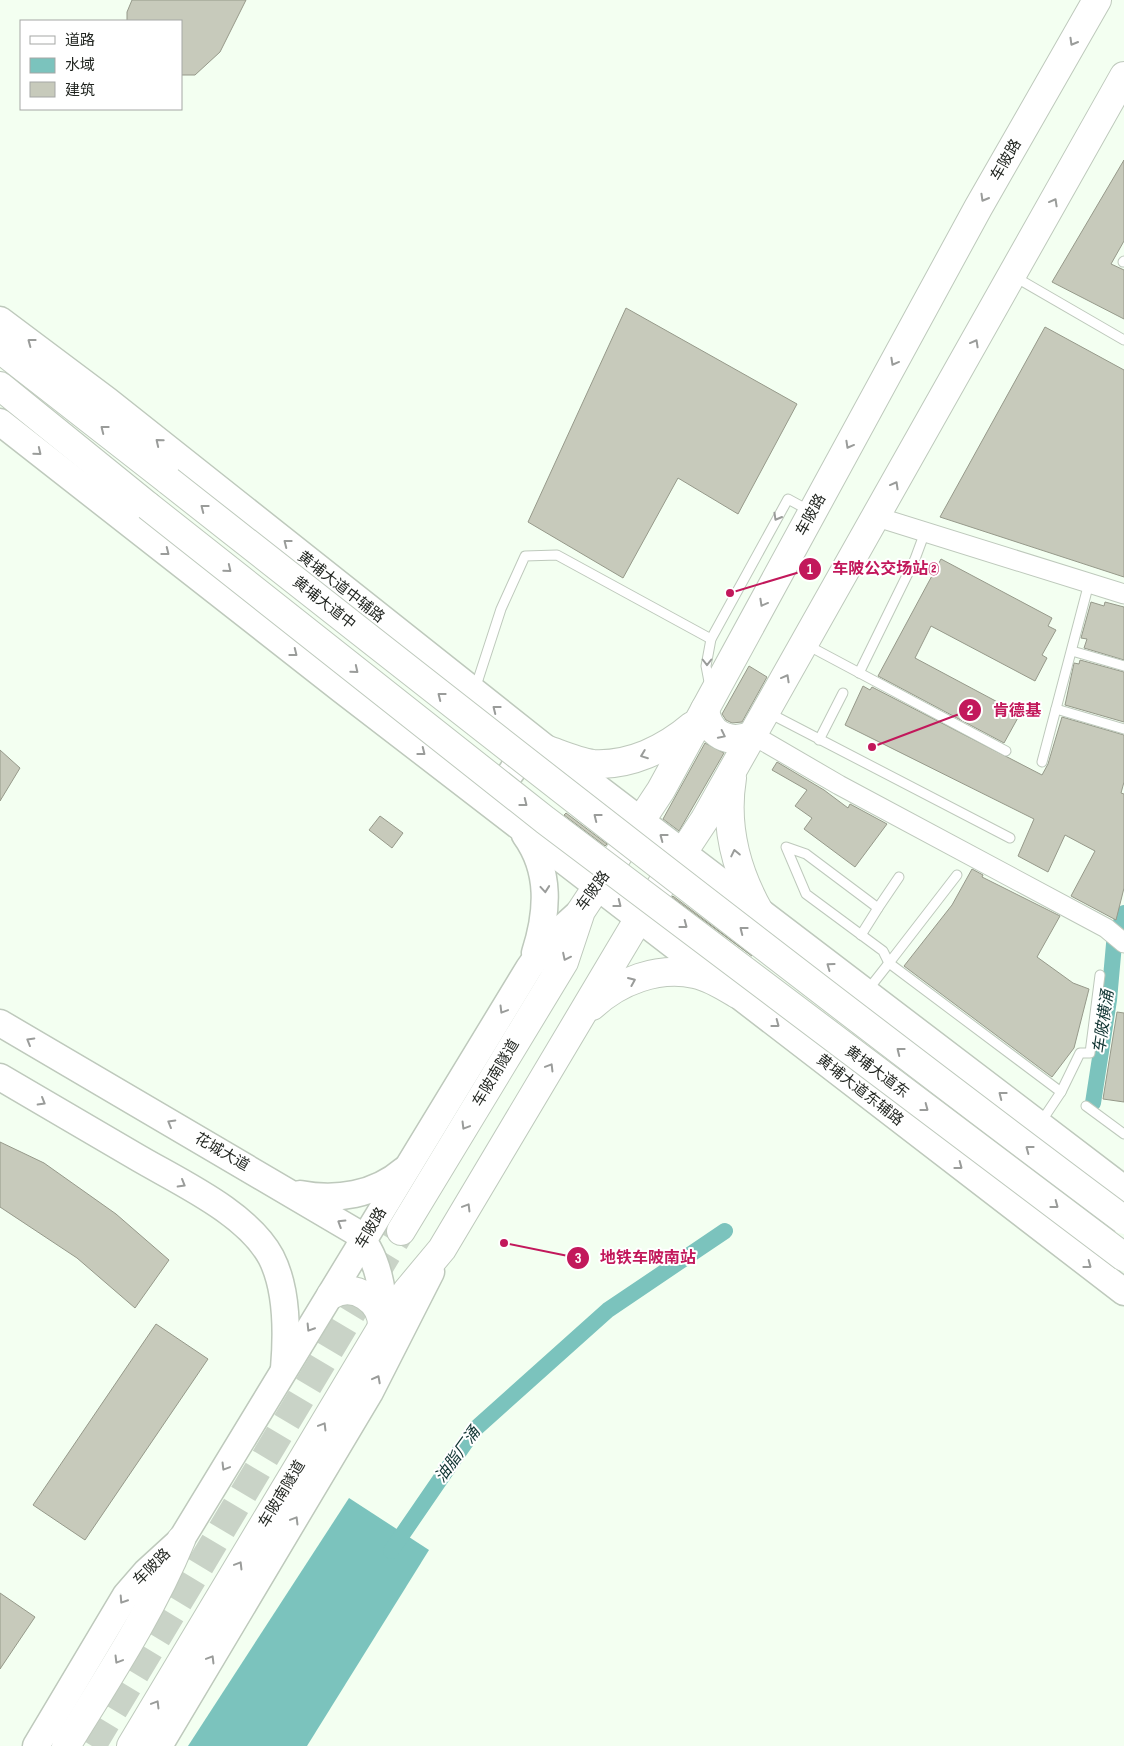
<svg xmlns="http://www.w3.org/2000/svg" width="1124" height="1746" viewBox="0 0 1124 1746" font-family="'Sofia Sans Condensed','Noto Sans SC',sans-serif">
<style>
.water{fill:#7bc3bd}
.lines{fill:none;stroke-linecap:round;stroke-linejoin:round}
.canal{stroke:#7bc3bd;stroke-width:16}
.building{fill:#c7cabb;stroke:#96998a}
.primary-tunnel{stroke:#c9d3c7;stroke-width:28;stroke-dasharray:28 14;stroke-linecap:butt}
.lane-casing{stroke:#bec9bc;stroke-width:11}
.street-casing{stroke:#bec9bc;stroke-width:21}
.secondary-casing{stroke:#bec9bc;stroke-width:29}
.primary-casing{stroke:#bec9bc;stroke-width:30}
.lane{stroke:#fff;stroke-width:9}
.street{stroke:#fff;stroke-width:19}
.secondary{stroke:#fff;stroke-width:26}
.primary{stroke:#fff;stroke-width:28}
.primary-bridge-casing{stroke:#bec9bc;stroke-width:30;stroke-linecap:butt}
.primary-bridge{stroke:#fff;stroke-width:28}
.oneway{stroke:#9a9c9a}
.labels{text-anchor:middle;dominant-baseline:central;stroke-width:4;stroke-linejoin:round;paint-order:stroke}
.street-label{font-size:15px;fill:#1f231e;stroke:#fff}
.water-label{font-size:16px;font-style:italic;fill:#113533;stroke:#fff}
.leader{fill:none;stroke:#c2185b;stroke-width:2}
.callout-dot{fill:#c2185b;stroke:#fff;stroke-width:2}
.mark-label{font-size:15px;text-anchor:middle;font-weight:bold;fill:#fff}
.callout-label{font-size:16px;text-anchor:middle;font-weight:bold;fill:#c2185b;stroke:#fff;stroke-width:4;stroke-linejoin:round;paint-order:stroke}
</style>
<rect width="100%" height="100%" fill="#f3fff1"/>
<!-- water -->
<polygon class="water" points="349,1498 429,1550 307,1746 188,1746"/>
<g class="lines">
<!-- canal -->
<g class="canal">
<polyline points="1093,1103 1109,1000 1114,944 1124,913"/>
<polyline points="391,1551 474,1430 608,1310 725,1231"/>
</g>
</g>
<!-- building -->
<g class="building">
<polygon points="132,0 246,0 220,52 195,75 181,75 181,21 127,21 127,12"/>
<polygon points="1124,160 1124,241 1111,264 1124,270 1124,319 1052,282"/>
<polygon points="626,308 797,404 738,514 678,478 623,578 528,522"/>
<polygon points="1045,327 1124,370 1124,577 940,517"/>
<polygon points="941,559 1052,618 1048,626 1056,630 1042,655 1047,658 1035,681 931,626 915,658 1020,714 1004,743 878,676"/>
<polygon points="1091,602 1104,606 1105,602 1124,607 1124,660 1084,648 1087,639 1081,638"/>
<polygon points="1080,660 1124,672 1124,722 1065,705 1074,663 1079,664"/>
<polygon points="749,666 767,677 742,722 732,723 726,720 722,714"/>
<polygon points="863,686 870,690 872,687 1042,775 1048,764 1062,717 1124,735 1124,782 1121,793 1124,794 1124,888 1116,920 1071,896 1095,851 1065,835 1048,872 1018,856 1034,819 845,725"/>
<polygon points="705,743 724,753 679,831 663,819"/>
<polygon points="0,750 20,768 0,801"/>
<polygon points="777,762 824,790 848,808 850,804 887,824 855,867 804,829 812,818 795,806 807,790 772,770"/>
<polygon points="566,813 607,844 605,846 564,815"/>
<polygon points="380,816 403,833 392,848 369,830"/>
<polygon points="972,869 983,875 982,877 1060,916 1037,957 1073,983 1089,989 1074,1048 1052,1077 904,966 952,905"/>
<polygon points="673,896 752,956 672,897"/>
<polygon points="1117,1012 1124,1013 1124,1102 1103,1099"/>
<polygon points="0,1142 44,1163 116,1214 169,1260 135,1308 77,1258 0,1207"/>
<polygon points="156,1324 208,1359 85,1540 33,1505"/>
<polygon points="0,1593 35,1617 0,1669"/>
</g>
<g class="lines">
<!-- primary-tunnel -->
<polyline class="primary-tunnel" points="92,1746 401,1231"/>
<defs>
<g id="lane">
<polyline points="1123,262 1124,261"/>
<polyline points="1015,277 1124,340"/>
<polyline points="807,645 1006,751"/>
<polyline points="1072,651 1124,666"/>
<polyline points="859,673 915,559 925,532"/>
<polyline points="710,687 706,666 711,639 788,499 810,511"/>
<polyline points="475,689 501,609 525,556 557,555 711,639"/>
<polyline points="1056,709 1124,729"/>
<polyline points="769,713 1010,838"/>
<polyline points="819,740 843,693"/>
<polyline points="1042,762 1089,583"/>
<polyline points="899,877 878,908 806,854 786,847 806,894 883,951 889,963 957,875"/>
<polyline points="861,935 878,908"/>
<polyline points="867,991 889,963 1061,1092 1041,1122"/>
<polyline points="1061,1092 1080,1053 1090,1053 1100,975"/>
<polyline points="1086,1106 1124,1134"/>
</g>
<g id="street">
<polyline points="877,517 1124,594"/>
<polyline points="753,735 839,785 1106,928 1124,943"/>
</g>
<g id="secondary">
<polyline points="0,320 108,401 548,750 1124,1189"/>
<polyline points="0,422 342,690 1124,1292"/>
<path d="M479 790C508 789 524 760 520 734"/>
<path d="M525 835C551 871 548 912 535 953"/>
<path d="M0 1023 354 1231C378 1252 386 1296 382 1326"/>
<path d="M0 1077C45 1103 90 1130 135 1156 177 1181 247 1212 271 1257 288 1290 287 1334 284 1369"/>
<path d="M300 1194C336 1201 375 1195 404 1170"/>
<polyline points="36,1746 126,1595 146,1572 181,1540 529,968 548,941 581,911"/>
<polyline points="159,1746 370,1392 431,1272"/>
</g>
<g id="primary">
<polyline points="0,349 169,481"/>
<polyline points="0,386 148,506"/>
<path d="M705 709C708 735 729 745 753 735"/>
<path d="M548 750C562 755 578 762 593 764 630 766 665 749 692 726"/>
<path d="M732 778C724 827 736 871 760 913"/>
<path d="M592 1006C619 981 658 966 695 974 710 977 724 986 737 994"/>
<polyline points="401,1231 564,962 581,911 661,790 978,208 1097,0"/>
<path d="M331 1295C354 1281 383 1301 382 1327"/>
<path d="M66 1746C107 1679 151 1613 181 1540"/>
<polyline points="131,1746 382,1327 407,1291 442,1249 635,925 705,819 1124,76"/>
</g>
</defs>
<!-- lane casing -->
<use href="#lane" class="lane-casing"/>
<!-- street casing -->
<use href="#street" class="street-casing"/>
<!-- secondary casing -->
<use href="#secondary" class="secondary-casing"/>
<!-- primary casing -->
<use href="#primary" class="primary-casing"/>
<!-- lane -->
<use href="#lane" class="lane"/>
<!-- street -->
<use href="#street" class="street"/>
<!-- secondary -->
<use href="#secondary" class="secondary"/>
<!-- primary -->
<use href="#primary" class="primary"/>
<defs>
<g id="primary-bridge">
<path d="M169 481C485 730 802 979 1124 1220"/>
<polyline points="148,506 545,820 1124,1257"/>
</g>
</defs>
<!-- primary-bridge casing -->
<use href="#primary-bridge" class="primary-bridge-casing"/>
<!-- primary-bridge -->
<use href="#primary-bridge" class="primary-bridge"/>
</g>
<!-- one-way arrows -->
<defs><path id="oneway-chevron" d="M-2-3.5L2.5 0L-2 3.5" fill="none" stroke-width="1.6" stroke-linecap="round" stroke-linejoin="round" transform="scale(1.25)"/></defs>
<g class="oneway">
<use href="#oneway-chevron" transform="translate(1073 42) rotate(120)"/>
<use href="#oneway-chevron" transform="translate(984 198) rotate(120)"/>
<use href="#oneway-chevron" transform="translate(1054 202) rotate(-61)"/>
<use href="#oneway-chevron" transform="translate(31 342) rotate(-143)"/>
<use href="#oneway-chevron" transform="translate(975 343) rotate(-61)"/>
<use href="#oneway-chevron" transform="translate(894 362) rotate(119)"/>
<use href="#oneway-chevron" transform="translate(104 429) rotate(-142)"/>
<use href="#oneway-chevron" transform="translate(159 442) rotate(-141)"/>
<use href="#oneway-chevron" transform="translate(849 445) rotate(119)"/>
<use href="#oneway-chevron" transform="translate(38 452) rotate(39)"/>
<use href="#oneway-chevron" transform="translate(895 485) rotate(-61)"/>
<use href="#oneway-chevron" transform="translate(204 508) rotate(-142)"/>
<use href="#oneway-chevron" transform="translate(777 517) rotate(120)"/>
<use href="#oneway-chevron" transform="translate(287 543) rotate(-142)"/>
<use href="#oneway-chevron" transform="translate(166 552) rotate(38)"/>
<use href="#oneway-chevron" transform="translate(228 569) rotate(39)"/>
<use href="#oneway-chevron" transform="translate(763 603) rotate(119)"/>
<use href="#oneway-chevron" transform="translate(294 653) rotate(38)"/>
<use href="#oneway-chevron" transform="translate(707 662) rotate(90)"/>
<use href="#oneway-chevron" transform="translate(355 670) rotate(39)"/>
<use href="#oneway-chevron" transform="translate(786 678) rotate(-61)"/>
<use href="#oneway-chevron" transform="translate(441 696) rotate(-142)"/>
<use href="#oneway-chevron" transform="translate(496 709) rotate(-142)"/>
<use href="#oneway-chevron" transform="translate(722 735) rotate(26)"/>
<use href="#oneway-chevron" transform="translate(422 752) rotate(38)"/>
<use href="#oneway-chevron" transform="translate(644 755) rotate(159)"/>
<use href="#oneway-chevron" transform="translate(524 803) rotate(38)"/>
<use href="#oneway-chevron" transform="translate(597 817) rotate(-142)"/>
<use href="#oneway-chevron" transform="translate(663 837) rotate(-143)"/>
<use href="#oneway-chevron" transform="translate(735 853) rotate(-102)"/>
<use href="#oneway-chevron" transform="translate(545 889) rotate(85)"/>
<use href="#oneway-chevron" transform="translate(618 904) rotate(38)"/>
<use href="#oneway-chevron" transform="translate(684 925) rotate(37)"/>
<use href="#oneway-chevron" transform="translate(743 930) rotate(-142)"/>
<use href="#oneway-chevron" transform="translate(566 957) rotate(116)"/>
<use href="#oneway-chevron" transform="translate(830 966) rotate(-144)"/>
<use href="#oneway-chevron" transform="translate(632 981) rotate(-23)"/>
<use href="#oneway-chevron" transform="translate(503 1010) rotate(121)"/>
<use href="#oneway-chevron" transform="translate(776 1024) rotate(37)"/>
<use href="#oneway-chevron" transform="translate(30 1041) rotate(-150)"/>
<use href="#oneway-chevron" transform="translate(900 1051) rotate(-142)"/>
<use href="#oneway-chevron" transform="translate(550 1067) rotate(-59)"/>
<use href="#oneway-chevron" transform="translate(1002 1095) rotate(-142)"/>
<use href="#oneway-chevron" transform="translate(42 1102) rotate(30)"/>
<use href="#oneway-chevron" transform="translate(925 1108) rotate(37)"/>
<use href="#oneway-chevron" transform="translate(171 1123) rotate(-150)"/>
<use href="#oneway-chevron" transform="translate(465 1126) rotate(121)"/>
<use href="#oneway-chevron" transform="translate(1029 1149) rotate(-143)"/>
<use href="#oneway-chevron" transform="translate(959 1166) rotate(37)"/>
<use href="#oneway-chevron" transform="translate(182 1184) rotate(30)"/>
<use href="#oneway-chevron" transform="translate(1055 1205) rotate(37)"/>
<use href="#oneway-chevron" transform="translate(467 1207) rotate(-59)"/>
<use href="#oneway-chevron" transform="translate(341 1223) rotate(-148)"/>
<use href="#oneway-chevron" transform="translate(1088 1265) rotate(37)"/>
<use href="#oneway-chevron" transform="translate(310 1328) rotate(122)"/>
<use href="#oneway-chevron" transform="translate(377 1379) rotate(-62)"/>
<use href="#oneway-chevron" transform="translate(323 1426) rotate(-59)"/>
<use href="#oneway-chevron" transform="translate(225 1467) rotate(121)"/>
<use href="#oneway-chevron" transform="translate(295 1520) rotate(-59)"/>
<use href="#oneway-chevron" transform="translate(239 1565) rotate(-59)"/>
<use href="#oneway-chevron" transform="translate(123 1600) rotate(123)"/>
<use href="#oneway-chevron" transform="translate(211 1659) rotate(-59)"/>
<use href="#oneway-chevron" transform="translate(118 1660) rotate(121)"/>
<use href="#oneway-chevron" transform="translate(156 1704) rotate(-59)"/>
</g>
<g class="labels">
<!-- street labels -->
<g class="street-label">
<text transform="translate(1006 160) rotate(-60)">车陂路</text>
<text transform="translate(811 515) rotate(-61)">车陂路</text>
<text transform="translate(341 587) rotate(38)">黄埔大道中辅路</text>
<text transform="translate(324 603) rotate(38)">黄埔大道中</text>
<text transform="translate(593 891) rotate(-54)">车陂路</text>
<text transform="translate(877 1072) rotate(37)">黄埔大道东</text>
<text transform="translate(496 1073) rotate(-59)">车陂南隧道</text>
<text transform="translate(860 1090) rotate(38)">黄埔大道东辅路</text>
<text transform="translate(222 1152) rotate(30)">花城大道</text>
<text transform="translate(371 1228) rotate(-59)">车陂路</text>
<text transform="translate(282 1494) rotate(-59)">车陂南隧道</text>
<text transform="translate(152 1567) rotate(-45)">车陂路</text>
</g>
<!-- water labels -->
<g class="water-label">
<text transform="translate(1104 1022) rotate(-82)">车陂横涌</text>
<text transform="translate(458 1455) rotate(-54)">油脂厂涌</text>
</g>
</g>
<!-- callouts -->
<path class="leader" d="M730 593L810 569M872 747L970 710M504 1243L578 1258"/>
<g class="callout-dot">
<circle cx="730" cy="593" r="5"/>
<circle cx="872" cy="747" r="5"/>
<circle cx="504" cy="1243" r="5"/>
<circle cx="810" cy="569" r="12"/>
<circle cx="970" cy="710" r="12"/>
<circle cx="578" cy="1258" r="12"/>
</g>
<g class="mark-label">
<text x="810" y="574">1</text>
<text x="970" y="715">2</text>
<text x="578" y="1263">3</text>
</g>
<g class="callout-label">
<text x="886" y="574">车陂公交场站②</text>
<text x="1017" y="716">肯德基</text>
<text x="648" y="1263">地铁车陂南站</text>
</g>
<!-- legend -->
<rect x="20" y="20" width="162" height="90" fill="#ffffff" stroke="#a5a7a5"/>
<rect x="30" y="36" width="25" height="8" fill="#ffffff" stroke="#a5a7a5"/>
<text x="65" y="45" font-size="15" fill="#1f231e">道路</text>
<rect x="30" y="58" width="25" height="15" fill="#7bc3bd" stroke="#a5a7a5"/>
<text x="65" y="70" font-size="15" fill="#1f231e">水域</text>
<rect x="30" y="82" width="25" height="15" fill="#c7cabb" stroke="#a5a7a5"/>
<text x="65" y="95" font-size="15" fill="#1f231e">建筑</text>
</svg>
